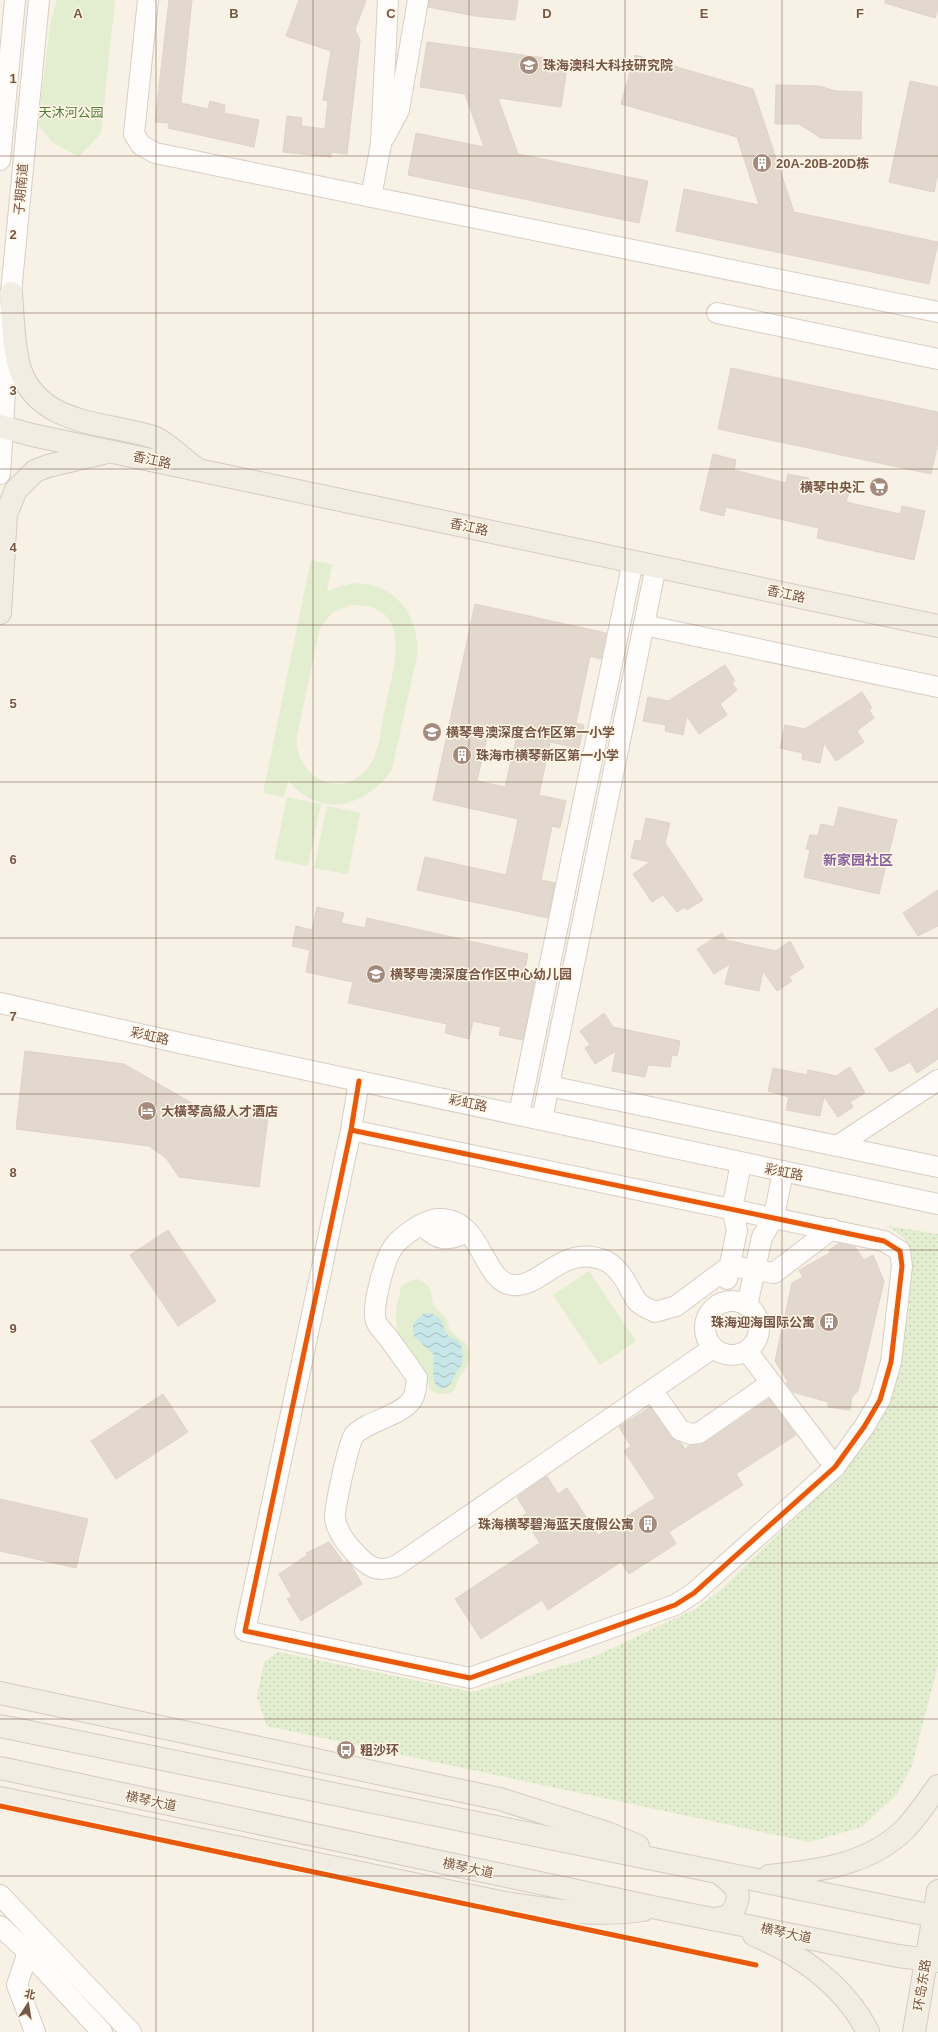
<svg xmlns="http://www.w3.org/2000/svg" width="938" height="2032" viewBox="0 0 938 2032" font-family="Helvetica,'Noto Sans SC',sans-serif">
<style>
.grass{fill:url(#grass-dots)}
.park{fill:#e2eecf;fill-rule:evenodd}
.water{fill:url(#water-waves)}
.building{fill:#e3d8ce;stroke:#e0d3c8;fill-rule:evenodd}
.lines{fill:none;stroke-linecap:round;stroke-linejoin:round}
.minor-casing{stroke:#d8cec4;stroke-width:22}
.major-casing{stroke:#d6cbc3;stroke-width:24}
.minor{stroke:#fefdfb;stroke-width:20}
.major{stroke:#f2ede3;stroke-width:22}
.cycleway-casing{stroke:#fff6e7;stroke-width:8}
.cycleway{stroke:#e8590c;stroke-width:5}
.grid{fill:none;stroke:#765645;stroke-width:1;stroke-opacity:0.55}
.labels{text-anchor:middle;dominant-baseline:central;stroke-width:3;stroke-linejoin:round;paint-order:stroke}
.poi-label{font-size:13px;font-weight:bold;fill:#765645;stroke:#fff6e7;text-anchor:start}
.park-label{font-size:13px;fill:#507d3c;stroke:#fff6e7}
.street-label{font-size:13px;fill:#765645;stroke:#fff6e7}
.neighbourhood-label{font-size:14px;font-weight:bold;fill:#86609a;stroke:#fff6e7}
.grid-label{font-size:13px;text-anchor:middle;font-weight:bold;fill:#765645;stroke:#fff6e7;stroke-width:3;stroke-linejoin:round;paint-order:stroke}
</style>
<defs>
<pattern id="grass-dots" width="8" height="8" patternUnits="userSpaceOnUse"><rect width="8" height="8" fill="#e2eecf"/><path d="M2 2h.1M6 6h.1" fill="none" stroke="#c5ceb3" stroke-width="1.8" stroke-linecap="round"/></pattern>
<pattern id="water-waves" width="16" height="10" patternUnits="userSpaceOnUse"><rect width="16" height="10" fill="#c7e6e7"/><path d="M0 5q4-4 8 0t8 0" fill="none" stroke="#a6bdbd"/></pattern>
</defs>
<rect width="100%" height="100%" fill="#f7f1e6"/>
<!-- grass -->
<polygon class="grass" points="888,1226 938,1234 938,1665 912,1765 897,1794 862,1827 809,1842 267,1726 257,1697 264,1662 278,1652 473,1692 596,1656 695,1609 718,1592 844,1471 888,1407 897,1378 909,1253 905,1239"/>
<!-- park -->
<g class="park">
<polygon points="57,0 115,0 101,133 79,157 52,142 38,124 50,25"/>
<path d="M311 560 332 564 327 592C375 566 422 604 417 656L392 769C367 808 318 819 288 780L284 797 263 793ZM350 605C417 603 393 669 385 708 381 727 380 754 367 769 339 802 293 776 297 735L320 628 332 613Z"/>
<polygon points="287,797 321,804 308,866 274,859"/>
<polygon points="327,806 360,813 348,874 314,868"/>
<polygon points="589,1271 636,1341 600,1365 553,1295"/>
<path d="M418 1279C439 1288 426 1299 438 1311 440 1313 443 1314 445 1317 448 1321 448 1327 451 1331 457 1339 467 1340 469 1351 471 1362 466 1368 460 1376 457 1381 457 1386 454 1391 446 1395 439 1396 431 1390 426 1385 426 1377 424 1370 415 1351 398 1345 396 1320 395 1309 400 1296 401 1286L412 1280Z"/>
</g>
<!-- water -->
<path class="water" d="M430 1313C445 1319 440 1322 447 1334 450 1338 451 1337 455 1339 464 1343 463 1356 462 1365 452 1373 455 1387 441 1389L436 1386 433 1376 434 1355 413 1335V1324L423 1314Z"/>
<!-- building -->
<g class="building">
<polygon points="169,0 192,0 181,103 208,109 210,101 225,105 224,113 259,120 254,147 168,128 169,123 155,122"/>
<polygon points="299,0 366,0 355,30 360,40 347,154 331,152 331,157 283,152 287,116 302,118 301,126 325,129 328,101 323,100 331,51 286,36"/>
<polygon points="429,0 518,0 515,20 475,16 428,7"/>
<polygon points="885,0 938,0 938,9 935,18 885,3"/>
<polygon points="427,42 568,61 561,107 498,98 518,154 648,181 639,223 408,175 416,133 484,147 465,94 420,87"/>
<polygon points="635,55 753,89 794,212 938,242 929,284 676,231 684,189 759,205 737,137 621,104"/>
<polygon points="910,81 938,87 938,173 934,192 889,182"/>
<polygon points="776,85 819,86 836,91 862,92 861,139 821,138 799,124 775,124"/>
<polygon points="731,368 938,412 938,443 931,474 718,429"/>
<polygon points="713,454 736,460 734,470 786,483 788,474 809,478 808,483 849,493 846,502 900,514 902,506 925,511 914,560 817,538 819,528 726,507 724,516 700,510"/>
<path d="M475 604 606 633 601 659 590 656 576 723 584 725 579 748 550 742 539 795 566 801 560 828 552 826 541 880 555 883 548 918 417 890 425 857 506 875 518 819 433 800ZM489 729 517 735 505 787 477 781Z"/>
<polygon points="725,665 735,681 732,683 737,690 720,704 727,715 699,734 687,716 683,735 665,731 666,725 643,721 648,697 668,701"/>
<polygon points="862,692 872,708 869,710 874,718 857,731 864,742 836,761 824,743 820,763 802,759 803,753 780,748 785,725 805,729"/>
<polygon points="839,807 897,820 879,894 804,877 810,850 806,849 810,835 818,836 821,824 834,827"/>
<polygon points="646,818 670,823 665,843 703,900 687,910 685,907 677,912 663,895 652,902 633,874 650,862 631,858 635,840 641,841"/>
<polygon points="938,890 938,926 918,936 903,913"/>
<polygon points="317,907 344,913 341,923 365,928 367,918 528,954 523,979 535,981 523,1040 499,1035 501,1027 473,1021 469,1039 445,1033 447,1024 348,1003 353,982 306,972 310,950 292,946 296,926 312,930"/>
<polygon points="722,933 726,940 776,951 790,941 804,967 789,977 792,981 777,991 763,971 759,991 725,984 730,964 714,974 697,949"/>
<polygon points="938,1008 938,1059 917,1073 910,1062 890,1072 875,1049"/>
<polygon points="604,1013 613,1027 680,1041 677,1056 672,1055 670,1067 648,1065 645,1077 612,1071 616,1051 595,1064 585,1048 590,1045 580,1031"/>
<polygon points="25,1051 124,1064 202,1109 268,1117 259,1187 179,1177 166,1158 149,1146 16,1129"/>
<polygon points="850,1067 865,1093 850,1102 853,1107 838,1117 824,1097 820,1116 786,1110 789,1097 768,1091 773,1068 807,1075 808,1070 836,1076"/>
<polygon points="168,1230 216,1301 178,1326 130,1255"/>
<polygon points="839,1243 855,1247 864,1260 873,1255 884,1281 858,1391 852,1397 850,1410 828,1407 828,1402 793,1392 786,1383 788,1382 775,1361 792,1283 803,1277 799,1270 830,1253 829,1250"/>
<polygon points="163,1394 188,1432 116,1479 91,1441"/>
<polygon points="769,1399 796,1435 736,1474 743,1485 669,1532 676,1544 629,1574 621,1562 548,1610 542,1600 481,1639 455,1599 540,1543 522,1516 527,1513 517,1497 547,1476 558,1494 567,1488 598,1535 655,1498 624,1451 631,1446 619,1427 650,1407 671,1437 681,1443 685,1449 690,1445 706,1442"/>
<polygon points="0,1499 88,1519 76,1568 0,1551"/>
<polygon points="329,1542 344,1563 347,1561 351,1565 362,1584 301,1621 287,1599 292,1597 279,1574 307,1555 306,1553"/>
</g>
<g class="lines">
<defs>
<g id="minor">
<polyline points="148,0 134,134 141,145 155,153 938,312"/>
<polyline points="384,138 399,110 418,0"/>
<polyline points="0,160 15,0"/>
<polyline points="371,197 381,144 388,0"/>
<polyline points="717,313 938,359"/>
<polyline points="0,474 11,293 39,0"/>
<polyline points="644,625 938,687"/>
<polyline points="0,1003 189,1045 938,1204"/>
<polyline points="549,1086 938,1167"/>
<polyline points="519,1114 633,561"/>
<polyline points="542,1119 656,566"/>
<polyline points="351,1130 884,1241 900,1251 902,1266 891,1362 880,1400 864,1427 835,1467 694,1593 675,1605 470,1678 245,1631 351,1130 359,1081"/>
<polyline points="837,1146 938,1080"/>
<path d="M423 1225C437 1242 449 1241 468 1232"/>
<polyline points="727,1279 737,1230 732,1209 741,1163"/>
<circle cx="732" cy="1328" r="27"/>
<polyline points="747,1306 762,1237 774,1217 783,1171"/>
<path d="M713 1348 396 1566C379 1572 371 1569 358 1556 348 1546 337 1533 335 1518 334 1510 349 1440 354 1435 369 1420 398 1417 411 1401 416 1395 416 1385 417 1378 407 1363 397 1350 387 1336 384 1332 377 1326 376 1321 371 1308 385 1257 394 1246 403 1235 424 1220 438 1219 483 1217 482 1283 513 1285 542 1288 563 1242 606 1261 619 1268 625 1280 632 1293 634 1296 636 1301 639 1303 643 1307 650 1309 655 1312L676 1306 730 1266 774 1273 832 1229"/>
<polyline points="747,1351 835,1467"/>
<polyline points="652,1390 680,1430 691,1434 699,1433 771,1383"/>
<polyline points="0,1895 131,2032"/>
<polyline points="0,1926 28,1952 102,2032"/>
<polyline points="28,1952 17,1985 35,2032"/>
</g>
<g id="major">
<path d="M11 293C13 316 13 347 20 369 39 426 105 422 153 437 165 441 182 458 193 466"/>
<polyline points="0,426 32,435 938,626"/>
<polyline points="0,613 6,514 16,490 35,471 48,466 103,453"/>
<polyline points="0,1693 500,1799 607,1833 638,1846"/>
<polyline points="0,1726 938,1917"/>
<polyline points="0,1768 657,1908 898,1956 938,1961"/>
<path d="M0 1798 505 1903C552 1910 595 1917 643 1910"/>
<path d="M769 1876C817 1871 870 1865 906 1828 918 1815 928 1800 938 1786"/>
<path d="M716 1919 729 1916C745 1895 738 1887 719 1873"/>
<path d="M754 1935C800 1954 845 1986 868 2032"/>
<polyline points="914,2032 938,1891"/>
</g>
</defs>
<!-- minor casing -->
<use href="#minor" class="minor-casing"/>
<!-- major casing -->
<use href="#major" class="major-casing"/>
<!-- minor -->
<use href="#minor" class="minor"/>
<!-- major -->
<use href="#major" class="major"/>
<defs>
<g id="cycleway">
<polyline points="351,1130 884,1241 900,1251 902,1266 891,1362 880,1400 864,1427 835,1467 694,1593 675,1605 470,1678 245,1631 351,1130 359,1081"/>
<polyline points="0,1806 756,1965"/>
</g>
</defs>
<!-- cycleway casing -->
<use href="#cycleway" class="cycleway-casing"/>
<!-- cycleway -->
<use href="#cycleway" class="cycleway"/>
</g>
<!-- grid -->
<path class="grid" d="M156 0V2032M313 0V2032M469 0V2032M625 0V2032M782 0V2032M0 156H938M0 313H938M0 469H938M0 625H938M0 782H938M0 938H938M0 1094H938M0 1250H938M0 1407H938M0 1563H938M0 1719H938M0 1876H938"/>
<!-- icons -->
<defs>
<symbol id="university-disc" viewBox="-11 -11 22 22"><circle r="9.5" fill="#a38c7d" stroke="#fff6e7"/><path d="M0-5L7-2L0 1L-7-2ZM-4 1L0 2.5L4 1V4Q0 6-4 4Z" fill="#fff"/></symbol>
<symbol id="building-disc" viewBox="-11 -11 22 22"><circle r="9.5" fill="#a38c7d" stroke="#fff6e7"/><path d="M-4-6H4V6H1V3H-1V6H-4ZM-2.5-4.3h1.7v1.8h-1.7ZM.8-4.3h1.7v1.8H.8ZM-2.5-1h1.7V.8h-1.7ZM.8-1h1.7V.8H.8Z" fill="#fff"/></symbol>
<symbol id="supermarket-disc" viewBox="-11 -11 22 22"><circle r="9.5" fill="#a38c7d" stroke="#fff6e7"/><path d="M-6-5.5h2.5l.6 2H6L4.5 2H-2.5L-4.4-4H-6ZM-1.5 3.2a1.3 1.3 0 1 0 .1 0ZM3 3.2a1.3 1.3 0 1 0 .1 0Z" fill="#fff"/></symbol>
<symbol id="school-disc" viewBox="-11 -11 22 22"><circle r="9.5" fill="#a38c7d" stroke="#fff6e7"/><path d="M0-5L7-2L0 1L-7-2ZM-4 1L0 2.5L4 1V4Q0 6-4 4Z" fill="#fff"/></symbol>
<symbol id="hotel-disc" viewBox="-11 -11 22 22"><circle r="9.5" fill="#a38c7d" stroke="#fff6e7"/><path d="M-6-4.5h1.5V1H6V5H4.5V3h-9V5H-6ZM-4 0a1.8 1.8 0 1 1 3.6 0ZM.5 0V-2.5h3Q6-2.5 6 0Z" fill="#fff"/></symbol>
<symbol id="bus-disc" viewBox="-11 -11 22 22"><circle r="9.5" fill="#a38c7d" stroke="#fff6e7"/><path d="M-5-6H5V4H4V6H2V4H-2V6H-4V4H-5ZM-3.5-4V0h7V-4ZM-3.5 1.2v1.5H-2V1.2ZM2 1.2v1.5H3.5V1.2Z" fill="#fff"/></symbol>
</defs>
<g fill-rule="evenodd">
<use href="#university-disc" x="518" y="54" width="22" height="22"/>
<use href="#building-disc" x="751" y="152" width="22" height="22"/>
<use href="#supermarket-disc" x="868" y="476" width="22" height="22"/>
<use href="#school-disc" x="421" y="721" width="22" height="22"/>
<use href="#building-disc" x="451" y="744" width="22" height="22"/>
<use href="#school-disc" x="365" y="963" width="22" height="22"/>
<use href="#hotel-disc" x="136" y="1100" width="22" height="22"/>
<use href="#building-disc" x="818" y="1311" width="22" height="22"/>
<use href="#building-disc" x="637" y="1513" width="22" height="22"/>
<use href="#bus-disc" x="335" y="1739" width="22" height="22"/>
</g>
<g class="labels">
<!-- poi labels -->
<g class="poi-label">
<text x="543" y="65">珠海澳科大科技研究院</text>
<text x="776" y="163">20A-20B-20D栋</text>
<text x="865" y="487" text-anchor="end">横琴中央汇</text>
<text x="446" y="732">横琴粤澳深度合作区第一小学</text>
<text x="476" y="755">珠海市横琴新区第一小学</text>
<text x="390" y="974">横琴粤澳深度合作区中心幼儿园</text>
<text x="161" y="1111">大橫琴高級人才酒店</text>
<text x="815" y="1322" text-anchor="end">珠海迎海国际公寓</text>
<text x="634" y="1524" text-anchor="end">珠海横琴碧海蓝天度假公寓</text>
<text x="360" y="1750">粗沙环</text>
</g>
<!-- park labels -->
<g class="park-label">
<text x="71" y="112">天沐河公园</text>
</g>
<!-- street labels -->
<g class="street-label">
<text transform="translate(21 189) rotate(-85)">子期南道</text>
<text transform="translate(152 460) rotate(12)">香江路</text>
<text transform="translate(469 527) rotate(12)">香江路</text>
<text transform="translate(786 594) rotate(12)">香江路</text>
<text transform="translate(150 1036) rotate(13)">彩虹路</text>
<text transform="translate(468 1103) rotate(12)">彩虹路</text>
<text transform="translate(784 1172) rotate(11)">彩虹路</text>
<text transform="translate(151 1801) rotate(12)">横琴大道</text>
<text transform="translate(468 1868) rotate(12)">横琴大道</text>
<text transform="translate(786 1933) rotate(12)">横琴大道</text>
<text transform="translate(922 1985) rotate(-81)">环岛东路</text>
</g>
<!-- neighbourhood labels -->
<g class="neighbourhood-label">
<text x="858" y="860">新家园社区</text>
</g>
</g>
<g class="grid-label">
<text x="78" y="18">A</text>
<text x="234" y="18">B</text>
<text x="391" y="18">C</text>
<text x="547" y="18">D</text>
<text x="704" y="18">E</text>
<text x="860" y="18">F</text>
<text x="13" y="83">1</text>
<text x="13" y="239">2</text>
<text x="13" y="395">3</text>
<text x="13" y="552">4</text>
<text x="13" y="708">5</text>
<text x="13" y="864">6</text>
<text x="13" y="1021">7</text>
<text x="13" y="1177">8</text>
<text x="13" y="1333">9</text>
</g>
<!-- north arrow -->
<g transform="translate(28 2004) rotate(12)" stroke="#fff6e7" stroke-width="3" paint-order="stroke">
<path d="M0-3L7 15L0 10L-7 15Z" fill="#765645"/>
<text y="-6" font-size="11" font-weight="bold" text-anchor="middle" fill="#765645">北</text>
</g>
</svg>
